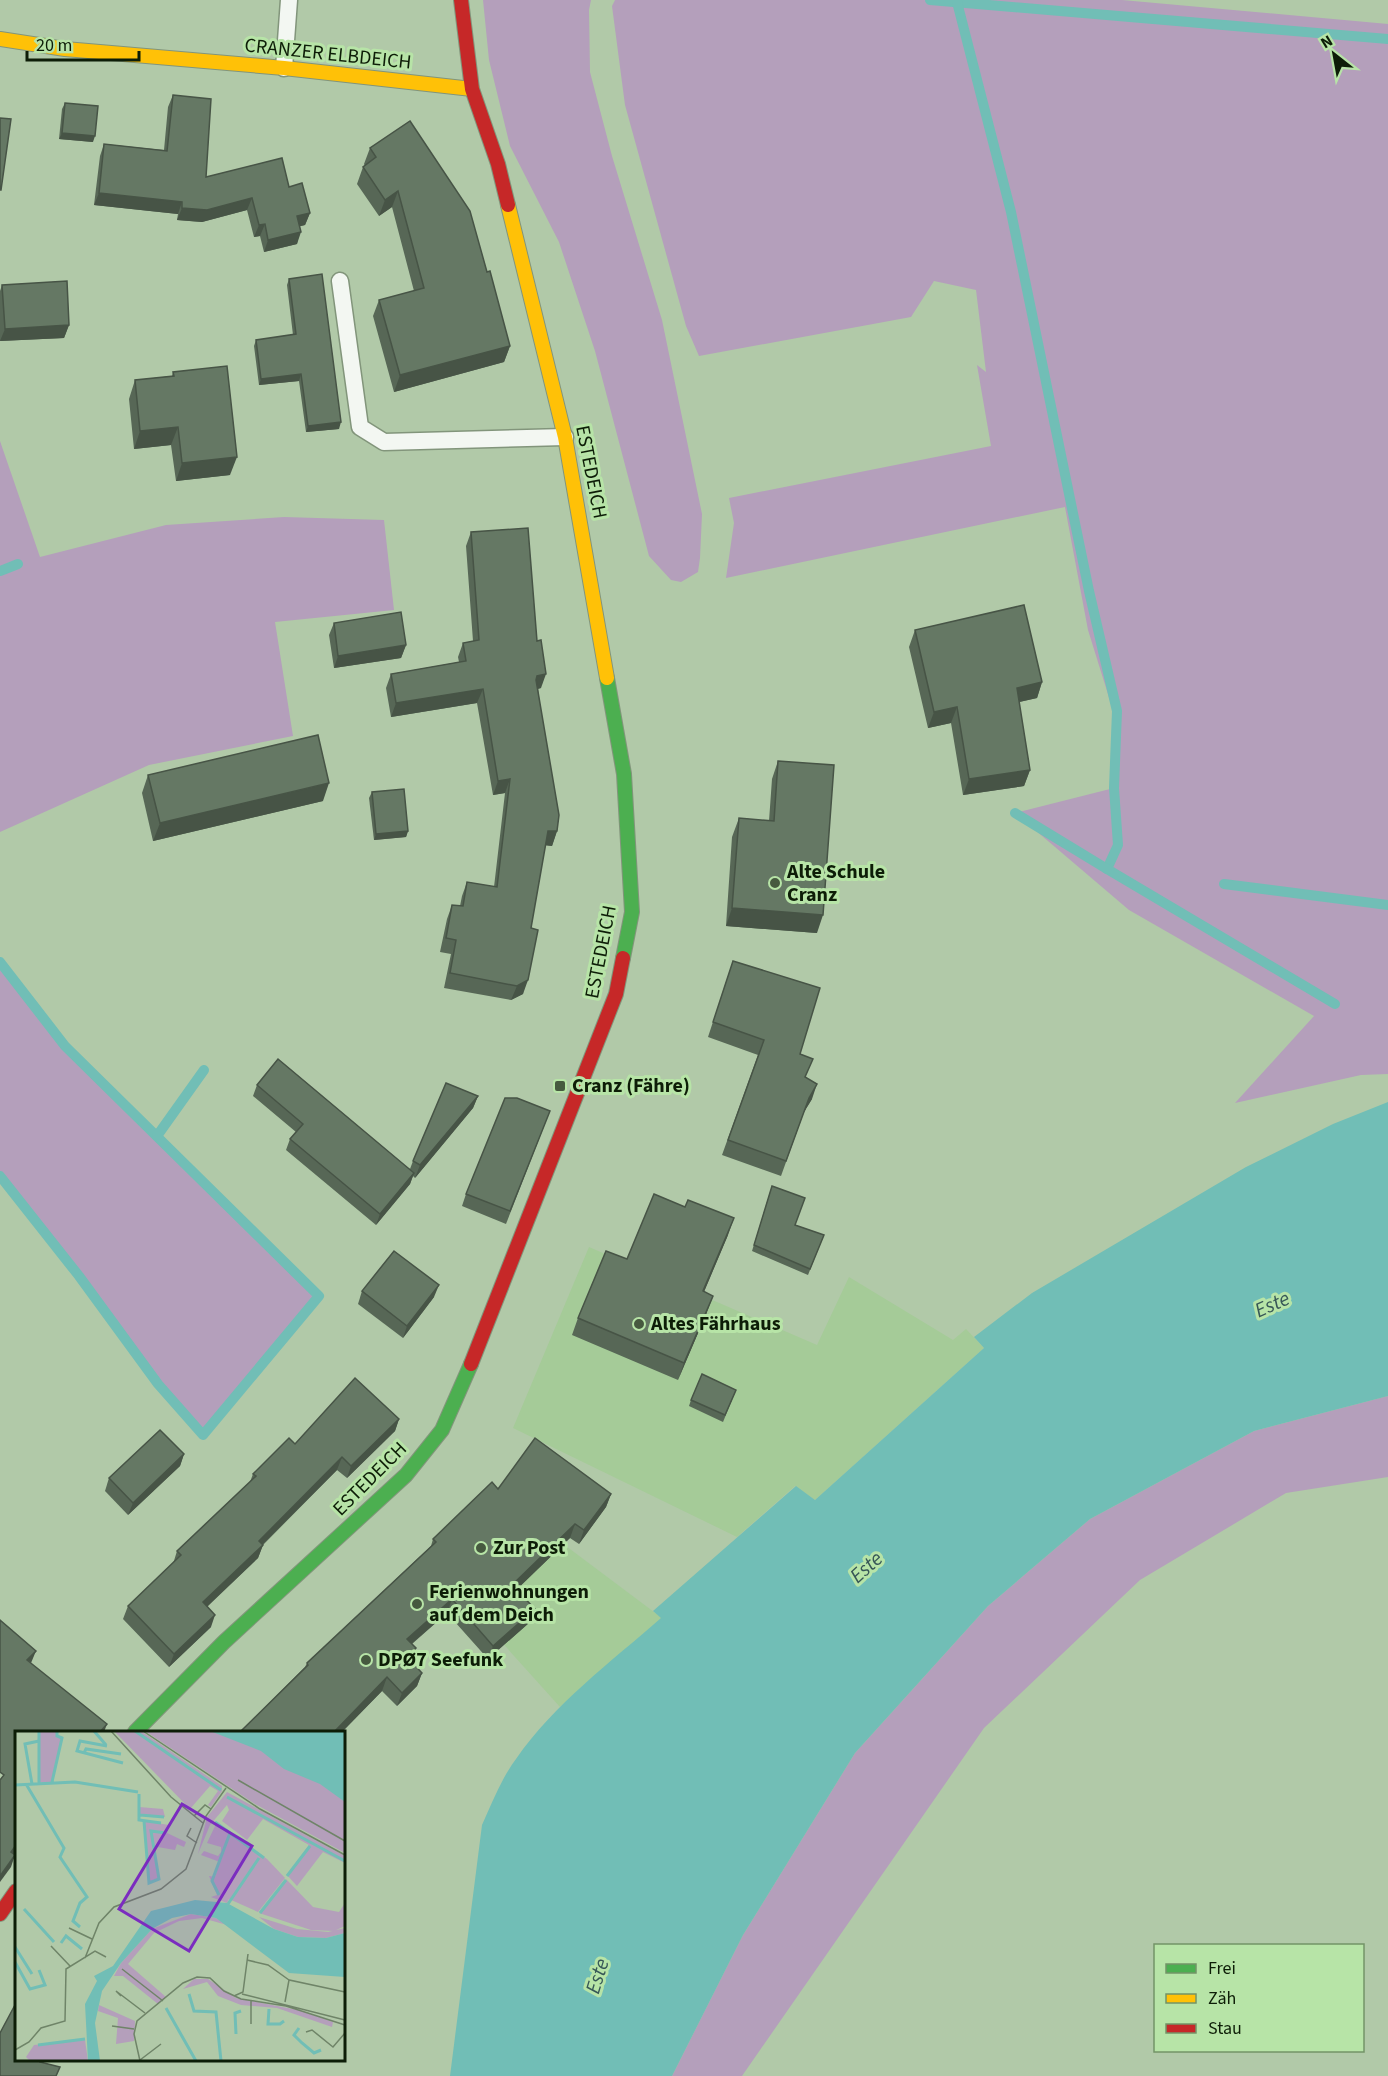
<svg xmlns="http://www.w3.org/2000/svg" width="1388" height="2076" viewBox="0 0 1388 2076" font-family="'Source Sans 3',sans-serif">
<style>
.built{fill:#a5cb98}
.green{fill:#b49fbb}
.water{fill:#71beb6}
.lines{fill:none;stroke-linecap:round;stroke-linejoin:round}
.stream{stroke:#71beb6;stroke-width:10}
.lane-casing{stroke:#82957b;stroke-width:19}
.fast-casing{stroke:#82957b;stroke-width:16}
.slow-casing{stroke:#82957b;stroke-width:16}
.jam-casing{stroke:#82957b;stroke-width:16}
.lane{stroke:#f3f7f2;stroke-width:16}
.fast{stroke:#4caf50;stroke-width:14}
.slow{stroke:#ffc107;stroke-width:14}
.jam{stroke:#c62828;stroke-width:14}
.wall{fill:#576756}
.shaded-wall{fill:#475446}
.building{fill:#657864;stroke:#475446;stroke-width:1.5}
.poi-dot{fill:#46593f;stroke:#b7e4a7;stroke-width:2}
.labels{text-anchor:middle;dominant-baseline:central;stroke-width:6;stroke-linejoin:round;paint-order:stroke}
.street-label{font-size:20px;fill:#0d1d07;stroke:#b7e4a7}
.poi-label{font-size:20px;font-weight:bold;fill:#0d1d07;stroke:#b7e4a7;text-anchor:start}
.water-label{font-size:21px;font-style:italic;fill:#375757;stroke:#b7e4a7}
.inset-river{fill:none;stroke:#71beb6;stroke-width:3}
.inset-road{fill:none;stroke:#6f8468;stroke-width:1.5}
.view{fill:#7b2cbf;fill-opacity:0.15;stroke:#7b2cbf;stroke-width:3}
.inset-edge{fill:none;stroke:#0d1d07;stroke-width:3}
</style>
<rect width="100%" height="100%" fill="#b1c9a8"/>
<!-- built -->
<g class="built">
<polygon points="589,1247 817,1345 849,1277 953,1340 966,1329 984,1348 815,1500 795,1486 737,1537 513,1428"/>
<polygon points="494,1492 662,1618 560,1707 427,1559"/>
</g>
<!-- green -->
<g class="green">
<polygon points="483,0 591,0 589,10 590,72 612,156 662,320 702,514 700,558 698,572 681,582 671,580 649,556 595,351 559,242 510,146 489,60"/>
<polygon points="615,0 1122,0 1388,24 1388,1074 1361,1075 1235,1103 1314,1016 1129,910 1015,813 1114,788 1116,720 1088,630 1065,507 726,578 734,523 729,498 991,446 977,365 986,372 976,290 934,281 911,317 699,356 686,326 625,105 612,6"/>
<polygon points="0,441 40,557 166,525 284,517 384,520 394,610 275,622 293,736 149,765 0,832"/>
<polygon points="0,962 65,1046 319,1296 203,1435 158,1384 79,1276 0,1176"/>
<polygon points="1388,1396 1388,1477 1286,1493 1140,1580 984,1728 742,2076 672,2076 743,1935 855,1753 988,1606 1090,1519 1254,1431"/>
</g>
<!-- water -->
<path class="water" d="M1388 1102V1396L1254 1431 1090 1519 988 1606 855 1753 743 1935 672 2076H450L482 1825C492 1803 501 1779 516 1759 554 1704 611 1662 661 1618L653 1611 796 1486 815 1500 984 1348 974 1337 1032 1293 1246 1167 1333 1124Z"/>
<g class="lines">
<!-- stream -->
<g class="stream">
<polyline points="930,0 1388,39"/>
<polyline points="957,2 1011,212 1089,591 1117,711 1114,788 1118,845 1107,869 1335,1004"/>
<polyline points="0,571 18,564"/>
<polyline points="1015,813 1107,869"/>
<polyline points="1224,884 1388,905"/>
<polyline points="0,962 65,1046 319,1296 203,1435 158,1384 79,1276 0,1176"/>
<polyline points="157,1136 204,1070"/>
</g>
<defs>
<g id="lane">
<polyline points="284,68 289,0"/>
<polyline points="340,281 360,427 384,442 565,437"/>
</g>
<g id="fast">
<polyline points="607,678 624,774 632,912 623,958"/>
<polyline points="135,1732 224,1642 406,1475 442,1430 471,1364"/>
</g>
<g id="slow">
<polyline points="0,39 65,49 284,68 472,89"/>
<polyline points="508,205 565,437 607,678"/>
</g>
<g id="jam">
<polyline points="461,0 472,89 498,164 508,205"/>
<polyline points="471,1364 616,994 623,958"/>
<polyline points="0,1914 16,1891"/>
</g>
</defs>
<!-- lane casing -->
<use href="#lane" class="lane-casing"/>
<!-- fast casing -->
<use href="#fast" class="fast-casing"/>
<!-- slow casing -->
<use href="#slow" class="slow-casing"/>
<!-- jam casing -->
<use href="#jam" class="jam-casing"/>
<!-- lane -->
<use href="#lane" class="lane"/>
<!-- fast -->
<use href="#fast" class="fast"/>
<!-- slow -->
<use href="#slow" class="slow"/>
<!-- jam -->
<use href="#jam" class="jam"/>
</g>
<!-- wall -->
<g class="wall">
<polygon points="173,95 206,177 289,187 310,213 305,225 300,226 297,244 264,252 260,236 254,237 247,210 202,222 177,220 178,214 94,205 100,156 104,144 164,150 168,107"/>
<polygon points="65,103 93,142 59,139 62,109"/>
<polygon points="370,148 487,272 510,346 504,362 394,392 373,316 379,300 414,291 392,207 379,216 357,184 363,167 365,166 364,164"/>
<polygon points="289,279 339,429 306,432 299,381 259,385 254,346 256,340 293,335 287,285"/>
<polygon points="2,285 69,325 64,338 0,341 0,291"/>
<polygon points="173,372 230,475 176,481 171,445 134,449 129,399 135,380 172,376"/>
<polygon points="471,532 537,641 541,688 538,689 557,831 552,846 545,845 531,928 523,994 511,1000 444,988 451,954 440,952 447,919 452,905 460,906 462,896 467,882 494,887 505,793 493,795 477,703 391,717 386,688 391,674 459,662 458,657 463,643 473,641 466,546"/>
<polygon points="334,623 406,645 401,658 334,668 329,635"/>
<polygon points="915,630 1042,682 1037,698 1019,702 1030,770 1024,786 963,795 951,723 928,728 909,647"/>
<polygon points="778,761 817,933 726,926 732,837 739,818 769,821 772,779"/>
<polygon points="148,775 323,801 153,841 142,793"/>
<polygon points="372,792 408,831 406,837 374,840 369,798"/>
<polygon points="733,961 800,1054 812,1099 804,1112 781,1176 722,1155 758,1055 708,1037"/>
<polygon points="257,1085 410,1169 413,1161 478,1096 473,1108 415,1178 413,1176 410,1184 376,1225 286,1150 290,1139 296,1132 253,1096"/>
<polygon points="550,1111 506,1224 462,1206 466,1194"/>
<polygon points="770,1192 795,1225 824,1235 808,1275 752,1251"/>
<polygon points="728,1235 704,1292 707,1312 678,1380 572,1335 578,1318"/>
<polygon points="362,1291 434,1297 403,1338 358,1304"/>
<polygon points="736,1390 723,1422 689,1406 691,1400"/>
<polygon points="399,1419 395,1431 347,1478 337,1470 263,1545 258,1558 207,1607 211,1627 169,1667 123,1619 128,1606 173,1564 177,1551 250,1482 253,1474 295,1444"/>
<polygon points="184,1454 180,1466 128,1515 105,1491 109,1478"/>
<polygon points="498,1489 611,1494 606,1507 579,1544 570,1538 516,1590 530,1622 488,1659 447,1613 412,1644 411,1661 422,1673 417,1686 397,1706 382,1691 342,1732 240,1732 305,1667 307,1663 431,1546 433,1539"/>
</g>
<!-- shaded-wall -->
<g class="shaded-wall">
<polygon points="62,133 95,136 93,142 59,139"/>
<polygon points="398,191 392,207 379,216 385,200"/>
<polygon points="99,193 182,202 178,214 94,205"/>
<polygon points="252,198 247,210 202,222 177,220 182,208"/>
<polygon points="310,213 305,225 293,228 297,216"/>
<polygon points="265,224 260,236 254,237 259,225"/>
<polygon points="301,232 297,244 264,252 268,240"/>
<polygon points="69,325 64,338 0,341 5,329"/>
<polygon points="510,346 504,362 394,392 400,375"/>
<polygon points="301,374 299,381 259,385 261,379"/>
<polygon points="341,422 339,429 306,432 308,426"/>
<polygon points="178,427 171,445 134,449 140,431"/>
<polygon points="237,457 230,475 176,481 182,463"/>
<polygon points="406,645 401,658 334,668 338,656"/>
<polygon points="546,674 541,688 531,690 537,676"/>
<polygon points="1042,682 1037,698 1011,704 1017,688"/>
<polygon points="483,689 477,703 391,717 396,703"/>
<polygon points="957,707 951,723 928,728 934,712"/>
<polygon points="1030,770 1024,786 963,795 969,779"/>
<polygon points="510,779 505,793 493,795 498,781"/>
<polygon points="329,783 323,801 153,841 160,823"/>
<polygon points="408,831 406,837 374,840 376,834"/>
<polygon points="548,831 557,831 552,846 543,845"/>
<polygon points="732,908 823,915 817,933 726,926"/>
<polygon points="528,980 523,994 511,1000 517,986"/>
<polygon points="817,1084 812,1099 804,1112 809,1098"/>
<polygon points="478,1096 473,1108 415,1178 420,1165"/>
<polygon points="414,1173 410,1184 376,1225 380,1214"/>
<polygon points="734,1218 728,1235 697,1308 703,1291"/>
<polygon points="439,1285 434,1297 403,1338 407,1326"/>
<polygon points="713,1296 707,1312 678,1380 684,1363"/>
<polygon points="399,1419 395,1431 347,1478 351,1466"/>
<polygon points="184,1454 180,1466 128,1515 133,1503"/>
<polygon points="342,1457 337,1470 254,1553 259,1541"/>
<polygon points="611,1494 606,1507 579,1544 584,1530"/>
<polygon points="575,1524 570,1538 507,1599 512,1585"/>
<polygon points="263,1545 258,1558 198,1615 203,1602"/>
<polygon points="452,1599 447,1613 402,1652 407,1639"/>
<polygon points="535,1609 530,1622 488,1659 493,1646"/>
<polygon points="215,1615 211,1627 169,1667 174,1654"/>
<polygon points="416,1648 411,1661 407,1657"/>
<polygon points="36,1651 31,1663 27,1660"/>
<polygon points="422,1673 417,1686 397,1706 402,1693"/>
<polygon points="387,1677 382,1691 342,1732 334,1732"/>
<polygon points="107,1724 104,1732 100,1732"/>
<polygon points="16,1845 16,1851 7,1864 11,1852"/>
<polygon points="15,1855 11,1867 0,1882 0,1876"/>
</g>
<!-- building -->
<g class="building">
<polygon points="173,95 211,99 206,177 282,158 289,187 302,183 310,213 297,216 301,232 268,240 265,224 259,225 252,198 207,210 182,208 182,202 99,193 104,144 167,151"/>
<polygon points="65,103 98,106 95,136 62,133"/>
<polygon points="0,118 11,119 1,190 0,190"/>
<polygon points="410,121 470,211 487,272 490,271 510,346 400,375 379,300 424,288 398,191 385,200 363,167 376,157 370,148"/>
<polygon points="322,274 341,422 308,426 301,374 261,379 256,340 296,334 289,279"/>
<polygon points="67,281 69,325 5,329 2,285"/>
<polygon points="227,366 237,457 182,463 178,427 140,431 135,380 174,376 173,372"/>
<polygon points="528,528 537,641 541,640 546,674 537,676 536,680 559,815 557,831 548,831 531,928 538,930 528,980 517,986 450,973 456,940 446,938 452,905 463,906 467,882 497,887 510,779 498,781 483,689 396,703 391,674 466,661 463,643 479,640 471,532"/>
<polygon points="1024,605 1042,682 1017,688 1030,770 969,779 957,707 934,712 915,630"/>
<polygon points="401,612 406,645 338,656 334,623"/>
<polygon points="318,735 329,783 160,823 148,775"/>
<polygon points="778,761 834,765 823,915 732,908 739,818 774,821"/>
<polygon points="404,789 408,831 376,834 372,792"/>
<polygon points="733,961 820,988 800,1054 813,1059 805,1077 817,1084 809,1098 786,1161 728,1140 764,1040 713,1022"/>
<polygon points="278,1059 414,1173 380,1214 290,1139 303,1124 257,1085"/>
<polygon points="446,1083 478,1096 420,1165 413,1161"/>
<polygon points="505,1098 517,1098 550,1111 510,1211 466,1194"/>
<polygon points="772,1186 805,1198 795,1225 824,1235 810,1269 754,1245"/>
<polygon points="654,1194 685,1207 688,1200 734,1218 703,1291 713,1296 684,1363 578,1318 606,1251 627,1259"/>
<polygon points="394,1251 439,1285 407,1326 362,1291"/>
<polygon points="702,1374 736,1390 725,1415 691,1400"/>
<polygon points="355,1378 399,1419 351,1466 342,1457 259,1541 263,1545 203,1602 215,1615 174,1654 128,1606 181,1555 177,1551 256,1476 253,1474 289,1438 295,1444"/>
<polygon points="160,1430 184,1454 133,1503 109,1478"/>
<polygon points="535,1438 611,1494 584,1530 575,1524 512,1585 535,1609 493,1646 452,1599 407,1639 416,1648 407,1657 422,1673 402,1693 387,1677 334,1732 240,1732 308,1665 307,1663 436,1542 433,1539 492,1482 498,1489"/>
<polygon points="0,1620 36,1651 27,1660 107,1724 100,1732 16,1732 16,1845 11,1852 15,1855 0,1876 0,1780 4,1775 0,1772"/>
<polygon points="16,2003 16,2060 41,2060 40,2062 60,2067 56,2076 0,2076 0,2033"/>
</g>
<!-- markers -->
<g class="poi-dot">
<circle cx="775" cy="883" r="6"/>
<rect x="554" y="1080" width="12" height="12" rx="3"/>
<circle cx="639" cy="1324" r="6"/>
<circle cx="481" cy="1548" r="6"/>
<circle cx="417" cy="1604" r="6"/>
<circle cx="366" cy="1660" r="6"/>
</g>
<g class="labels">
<!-- street labels -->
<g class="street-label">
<text transform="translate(328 54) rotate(6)">CRANZER ELBDEICH</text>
<text transform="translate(591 472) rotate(79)">ESTEDEICH</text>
<text transform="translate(601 952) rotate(-79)">ESTEDEICH</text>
<text transform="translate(370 1479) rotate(-45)">ESTEDEICH</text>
</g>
<!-- poi labels -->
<g class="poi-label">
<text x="787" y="872">Alte Schule<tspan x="787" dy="23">Cranz</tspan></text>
<text x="572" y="1086">Cranz (Fähre)</text>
<text x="651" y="1324">Altes Fährhaus</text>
<text x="493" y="1548">Zur Post</text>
<text x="429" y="1592">Ferienwohnungen<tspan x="429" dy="23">auf dem Deich</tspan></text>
<text x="378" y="1660">DPØ7 Seefunk</text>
</g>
<!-- water labels -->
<g class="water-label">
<text transform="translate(1272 1304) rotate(-24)">Este</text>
<text transform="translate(866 1567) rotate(-42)">Este</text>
<text transform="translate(597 1976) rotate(-73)">Este</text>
</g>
</g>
<!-- overview -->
<g transform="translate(15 1731)">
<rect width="330" height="330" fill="#b1c9a8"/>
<path d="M24 0H42V4L48 6 36 51 24 52ZM99 0H126L207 55V60L196 76 193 74 203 60 195 55 175 78ZM130 0H330V122L240 73ZM212 61 330 125V132L308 121 282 155 272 144 294 114 248 88 232 109 207 90 214 79 212 74 195 94 183 123 192 86ZM124 76 148 78 150 86 123 84ZM129 90 154 94 152 102 171 111 169 116 162 113 160 119 137 115 144 148 134 152ZM202 91 252 128 270 147 243 181 214 168 212 172 196 166 202 164 194 145 200 146 205 131 186 124 189 120 203 125 206 121V116L192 112ZM271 148 298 176 324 181 330 172V195L319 200 296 199 244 182ZM176 183 201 187 212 194 187 187 164 190 139 202 113 233 151 266 143 273 108 245H99L106 232 137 198ZM244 186 282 198 313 201 330 197V202L311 207 283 206 259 198ZM179 248H193L221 267 283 279 318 291 317 296 262 277 226 274 203 265 192 251 168 258ZM84 274 120 290 119 310 101 313 103 287 83 280ZM70 309 73 330H15L11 326 19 314Z" fill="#b49fbb"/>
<path d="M195 0H330V71L305 53 269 38 246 20ZM180 169 212 172 259 198 283 206 311 207 330 202V246L274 242 201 187 176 183 157 187 137 198 106 232 87 260 80 292 85 330H73L70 273 82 250 79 245 98 235 136 180Z" fill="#71beb6"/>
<path class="inset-river" d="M24 0V52M79 0 91 14M120 0 206 59M92 15 65 10 62 20 108 32M69 22 71 18 106 23M37 51 47 7 42 5V0M11 53 49 117 45 126 72 166 65 172 58 190 65 196M17 53 10 13 24 10M0 54 60 51 123 61M124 63V89L146 92M212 66 330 130M125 84 149 86M129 90 134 152 144 148 136 100 151 102M200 91 249 127M272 145 295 115M204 164 197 150 215 102M213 173 244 127M9 178 39 211M245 182 271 149M46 212 51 205 67 218M0 216 17 243M0 231 15 258 30 254 24 239M174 263 179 280 201 281 206 330M151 277 181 330M254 278 253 293H265L269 290M284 297 279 304 287 312 299 322 306 319M221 303 220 282 226 280M23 314 70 308"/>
<path class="inset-road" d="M96 0 156 66 188 92M128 0 245 78 330 124M223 49 330 110M179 85 190 74 196 78M176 97 172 105 182 112M54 197 77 208M36 215 55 235M70 227 84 192 99 176 146 158 171 138 191 85 211 57M232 229 253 234 274 249M107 238 148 270M227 263 330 289M106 265 101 260 130 282M219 265 228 261 233 223M236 269V293M270 271 274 249 330 261M97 295 119 298M291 301 297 299 318 316 330 302M0 319 14 311 26 297 50 290 51 238 80 220 91 226M125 329 146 313M125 330 119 303 122 290 168 252 182 246 195 247 209 260 226 268 271 275 330 294"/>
<path class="view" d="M167 73 237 115 174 220 104 178Z"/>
<rect width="330" height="330" class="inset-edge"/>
</g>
<!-- legend -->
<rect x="1154" y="1944" width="210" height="108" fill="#b7e4a7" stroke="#739467" stroke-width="1.5"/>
<rect x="1166" y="1964" width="30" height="9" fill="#4caf50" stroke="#739467" stroke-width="1.5"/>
<text x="1208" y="1974" font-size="18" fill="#0d1d07">Frei</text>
<rect x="1166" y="1994" width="30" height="9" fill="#ffc107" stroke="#739467" stroke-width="1.5"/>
<text x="1208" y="2004" font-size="18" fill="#0d1d07">Zäh</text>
<rect x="1166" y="2024" width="30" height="9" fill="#c62828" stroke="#739467" stroke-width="1.5"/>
<text x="1208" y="2034" font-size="18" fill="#0d1d07">Stau</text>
<!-- north arrow -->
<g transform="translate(1334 54) rotate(329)" stroke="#b7e4a7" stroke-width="4.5" paint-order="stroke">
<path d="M0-4.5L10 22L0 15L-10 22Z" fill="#0d1d07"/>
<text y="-9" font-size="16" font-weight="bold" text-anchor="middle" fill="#0d1d07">N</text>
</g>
<!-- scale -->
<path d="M27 51v9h112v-9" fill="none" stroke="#0d1d07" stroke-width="3"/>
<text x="36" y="51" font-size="18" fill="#0d1d07" stroke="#b7e4a7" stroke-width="4.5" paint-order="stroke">20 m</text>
</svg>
